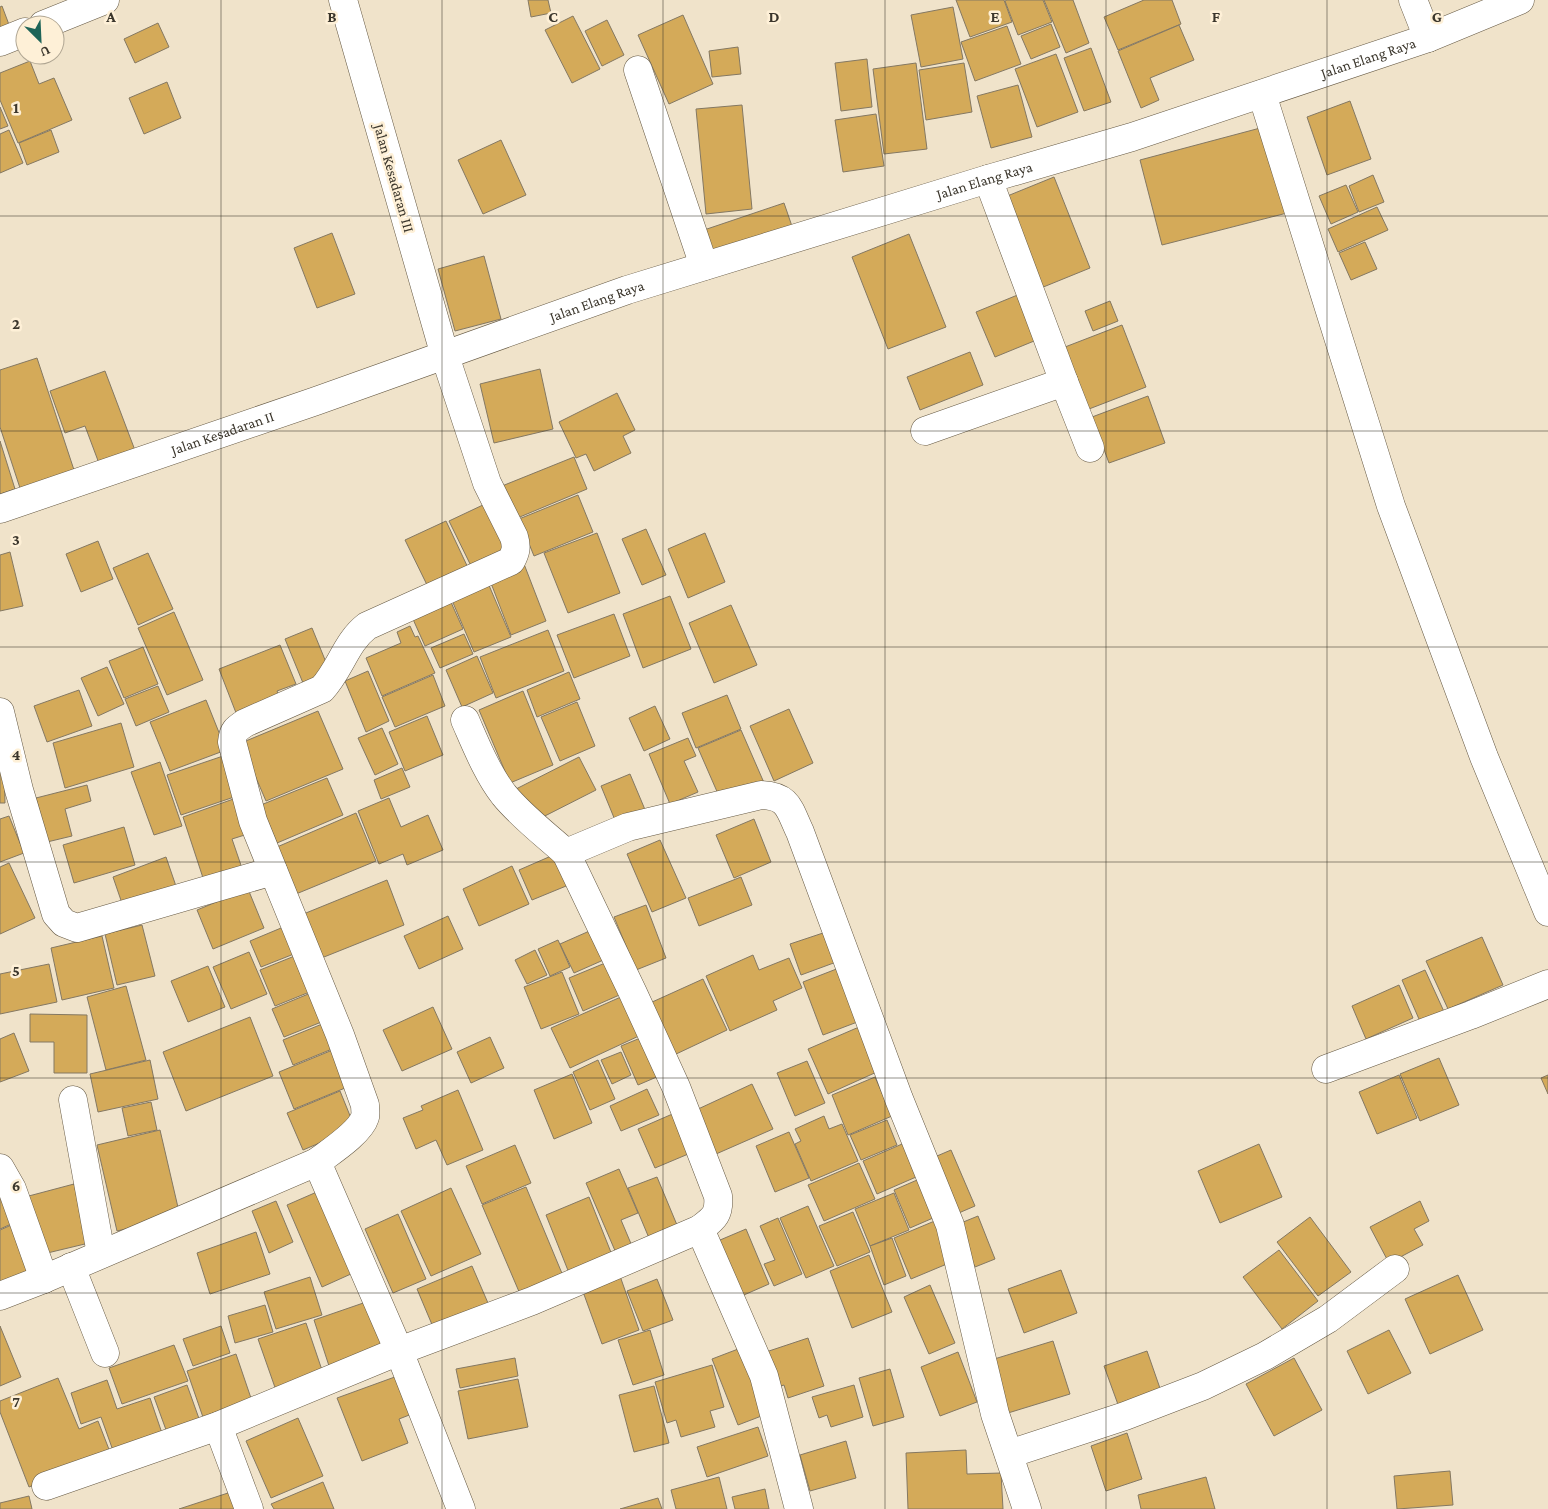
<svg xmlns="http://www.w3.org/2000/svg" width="1548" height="1509" viewBox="0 0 1548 1509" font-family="'Crimson Pro',serif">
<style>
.building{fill:#d4aa59;stroke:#847862}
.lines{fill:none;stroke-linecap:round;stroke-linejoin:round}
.minor-casing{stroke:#655944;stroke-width:29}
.minor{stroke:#fff;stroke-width:28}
.grid{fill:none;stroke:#3b362c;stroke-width:1;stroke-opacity:0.55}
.labels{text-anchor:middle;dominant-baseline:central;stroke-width:5;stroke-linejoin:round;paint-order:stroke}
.street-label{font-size:15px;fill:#3b362c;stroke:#fef0d7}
.grid-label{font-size:16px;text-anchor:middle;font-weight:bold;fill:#3b362c;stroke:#fef0d7;stroke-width:5;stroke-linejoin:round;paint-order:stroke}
</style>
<rect width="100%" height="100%" fill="#f0e3ca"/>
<!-- building -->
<g class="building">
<polygon points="528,0 548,0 551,13 531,17"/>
<polygon points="956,0 1004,0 1012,22 970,37"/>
<polygon points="1007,0 1043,0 1052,22 1018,35 1005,1"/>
<polygon points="1044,0 1073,0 1089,43 1066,53"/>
<polygon points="1144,0 1172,0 1181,24 1118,50 1104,17"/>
<polygon points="2,6 11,30 0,34 0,7"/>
<polygon points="953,7 963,59 921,67 911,15"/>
<polygon points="683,15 713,84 669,104 638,35"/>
<polygon points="573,16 600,69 572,83 545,30"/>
<polygon points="607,20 624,55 602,66 585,31"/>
<polygon points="158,23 169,47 135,63 124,39"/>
<polygon points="1051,24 1060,47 1031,59 1021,36"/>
<polygon points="1179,25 1194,60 1150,78 1159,100 1141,108 1118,51"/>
<polygon points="1007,26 1021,64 975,81 961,42"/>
<polygon points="738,47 741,74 712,77 709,51"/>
<polygon points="1091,48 1111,102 1084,111 1064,58"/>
<polygon points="1056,54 1078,112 1037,127 1015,69"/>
<polygon points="867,59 872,107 841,111 835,63"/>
<polygon points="30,61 39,84 54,78 72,120 18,143 0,100 0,73"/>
<polygon points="916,63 927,149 884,154 873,69"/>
<polygon points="964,63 972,112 926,120 919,70"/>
<polygon points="167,82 181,118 144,134 129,98"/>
<polygon points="1018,85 1032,137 991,148 977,96"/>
<polygon points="1350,101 1371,159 1327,175 1307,117"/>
<polygon points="742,105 752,209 706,214 696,109"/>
<polygon points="0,107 8,126 0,129"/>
<polygon points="876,114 884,166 843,172 835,120"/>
<polygon points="1264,127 1287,213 1162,245 1140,160"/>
<polygon points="9,130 23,163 0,173 0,134"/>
<polygon points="51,130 59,152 27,165 19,143"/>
<polygon points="501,140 526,195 483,214 458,160"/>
<polygon points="1373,175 1384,202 1359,212 1349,186"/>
<polygon points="1054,177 1090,268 1036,290 1000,199"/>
<polygon points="1346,185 1358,212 1331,224 1319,196"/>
<polygon points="784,203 795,235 714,262 704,230"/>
<polygon points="1377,207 1388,230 1338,252 1328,229"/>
<polygon points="332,233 355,294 317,308 294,248"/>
<polygon points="909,234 946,327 888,349 852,257"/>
<polygon points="1365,242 1377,269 1351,280 1339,253"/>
<polygon points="484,256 501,319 455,331 438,269"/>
<polygon points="1020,294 1039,339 995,357 976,312"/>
<polygon points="1110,301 1118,321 1093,331 1085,311"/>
<polygon points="1122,325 1146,387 1089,409 1065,347"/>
<polygon points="970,352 983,385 920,410 907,377"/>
<polygon points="37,358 74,470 20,488 0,427 0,370"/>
<polygon points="540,369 553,429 494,443 480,384"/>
<polygon points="105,371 136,453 100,466 85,426 65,433 50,391"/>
<polygon points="617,393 635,430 623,436 631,453 594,471 586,454 576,458 559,422"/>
<polygon points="1148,396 1165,443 1109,463 1092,417"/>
<polygon points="0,441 15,489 0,494"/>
<polygon points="574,457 587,489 515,519 502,486"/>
<polygon points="578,495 593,532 534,556 519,519"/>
<polygon points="485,504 509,555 474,572 449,521"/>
<polygon points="446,521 470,572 430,591 405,540"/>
<polygon points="646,529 666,575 642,585 622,539"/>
<polygon points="597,533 620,593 568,613 544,553"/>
<polygon points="705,533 725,582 688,598 668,549"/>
<polygon points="98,541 113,579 81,592 66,554"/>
<polygon points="10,552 23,606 0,611 0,555"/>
<polygon points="148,553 173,609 138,625 113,568"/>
<polygon points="524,564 546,621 511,635 489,578"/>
<polygon points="488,583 511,637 474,652 451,598"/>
<polygon points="670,596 691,649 643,668 623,614"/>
<polygon points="450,600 463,629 425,646 412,617"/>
<polygon points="731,605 757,665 714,683 689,623"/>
<polygon points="174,612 203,680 167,695 138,628"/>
<polygon points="614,614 630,656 574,678 557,635"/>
<polygon points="410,626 415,637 418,636 435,673 382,696 366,658 401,643 397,632"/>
<polygon points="312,628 330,672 303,683 285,639"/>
<polygon points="548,630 564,671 496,698 480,657"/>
<polygon points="464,634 473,654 440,668 431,648"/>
<polygon points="280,645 296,684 277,691 281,701 238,718 219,669"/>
<polygon points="143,647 158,684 124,698 109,661"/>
<polygon points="477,656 493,693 462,707 446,670"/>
<polygon points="107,667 124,704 98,716 81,678"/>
<polygon points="368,671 389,721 366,732 345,681"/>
<polygon points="569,672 580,699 537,717 527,690"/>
<polygon points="433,675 445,706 395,727 382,697"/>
<polygon points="158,686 169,712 136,726 125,699"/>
<polygon points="79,690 92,726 47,742 34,706"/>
<polygon points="523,691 553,765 510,783 479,710"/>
<polygon points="727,695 741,729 696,748 682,713"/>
<polygon points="206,700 226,750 170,771 150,722"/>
<polygon points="577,702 595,746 560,761 541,717"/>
<polygon points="655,706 670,739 644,751 629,718"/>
<polygon points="789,709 813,763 774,781 750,726"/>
<polygon points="318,711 343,769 266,801 241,743"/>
<polygon points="427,716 443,755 405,771 389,732"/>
<polygon points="121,723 134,767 65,788 53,743"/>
<polygon points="382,728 398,764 375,775 358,738"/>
<polygon points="741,730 765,785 722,803 698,748"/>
<polygon points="688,738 696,756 684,761 698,792 670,804 649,754"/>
<polygon points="229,754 243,794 181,815 167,775"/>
<polygon points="579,757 596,790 533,822 516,789"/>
<polygon points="0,762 4,762 5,803 0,803"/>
<polygon points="160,762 182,826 154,835 131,772"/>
<polygon points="402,768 410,787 381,799 374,780"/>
<polygon points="630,774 646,812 617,825 601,786"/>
<polygon points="327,778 343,815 277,843 261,805"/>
<polygon points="87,785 91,801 65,809 72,836 47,842 36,798"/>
<polygon points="239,797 251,833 232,839 245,877 207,890 183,817"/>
<polygon points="389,798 401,827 428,815 443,850 407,865 403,854 379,864 358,811"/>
<polygon points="356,813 376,861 296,894 277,847"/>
<polygon points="9,816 24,853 0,862 0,819"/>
<polygon points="754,819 771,862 734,878 716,835"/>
<polygon points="124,827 135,865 74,883 63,845"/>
<polygon points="660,840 686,898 652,912 627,854"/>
<polygon points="558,853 571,884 532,900 519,870"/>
<polygon points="166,857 178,892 125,912 113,877"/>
<polygon points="9,863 35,918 0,934 0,867"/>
<polygon points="512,866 529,904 479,926 463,889"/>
<polygon points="741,877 752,905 699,926 688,898"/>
<polygon points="387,880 404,925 319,959 301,915"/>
<polygon points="248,889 264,928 213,949 197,910"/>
<polygon points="646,905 666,958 636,970 614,917"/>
<polygon points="448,916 463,949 419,969 404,936"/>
<polygon points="293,923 304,950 261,967 250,941"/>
<polygon points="142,925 155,976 117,985 105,934"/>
<polygon points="594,929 608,958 574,973 560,944"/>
<polygon points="829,931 839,961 801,975 790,944"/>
<polygon points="102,936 114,988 62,1000 51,948"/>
<polygon points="1482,937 1503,985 1448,1009 1426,961"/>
<polygon points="558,940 570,967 550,976 538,949"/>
<polygon points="535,950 547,975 527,984 515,960"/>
<polygon points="249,952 267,994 231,1009 213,967"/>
<polygon points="302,953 317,989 275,1006 260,970"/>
<polygon points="753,955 759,970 789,958 802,988 773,1001 777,1010 730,1031 706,976"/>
<polygon points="610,961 624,993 583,1011 569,978"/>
<polygon points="49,964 57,1002 0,1014 0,974"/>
<polygon points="208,966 225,1007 188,1022 171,981"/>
<polygon points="839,968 860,1021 823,1035 803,982"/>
<polygon points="1425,970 1446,1016 1422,1026 1402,980"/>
<polygon points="562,972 579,1014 541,1029 524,987"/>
<polygon points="703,979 727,1030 674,1055 650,1003"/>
<polygon points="1399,985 1413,1018 1366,1039 1352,1006"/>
<polygon points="126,986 146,1060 106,1070 87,997"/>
<polygon points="318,990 329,1019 284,1037 272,1009"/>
<polygon points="623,996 641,1035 570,1068 551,1028"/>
<polygon points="433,1007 452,1049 402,1071 383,1030"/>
<polygon points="30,1014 87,1015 87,1073 54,1073 54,1042 30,1042"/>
<polygon points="250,1017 273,1076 186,1111 163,1052"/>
<polygon points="327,1022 337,1047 293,1065 283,1040"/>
<polygon points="859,1027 879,1071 828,1094 808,1049"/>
<polygon points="14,1033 29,1071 0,1082 0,1039"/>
<polygon points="650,1034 666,1073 638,1085 621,1046"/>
<polygon points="490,1037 504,1068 471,1083 457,1052"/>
<polygon points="335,1049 350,1086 294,1109 279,1072"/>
<polygon points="621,1052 631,1075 612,1084 601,1060"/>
<polygon points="1439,1058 1459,1105 1420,1121 1400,1074"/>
<polygon points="150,1060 158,1099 98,1112 90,1074"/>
<polygon points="598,1060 615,1099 590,1110 573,1072"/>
<polygon points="807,1061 825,1103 795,1116 777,1073"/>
<polygon points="572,1074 592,1123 554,1139 534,1090"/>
<polygon points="1399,1075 1417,1118 1377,1134 1359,1092"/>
<polygon points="1548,1075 1548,1094 1541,1078"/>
<polygon points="875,1077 892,1116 848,1135 832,1095"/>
<polygon points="752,1084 773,1129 716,1154 696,1110"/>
<polygon points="647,1089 659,1115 621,1131 610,1106"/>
<polygon points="458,1090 483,1150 447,1165 436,1140 416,1149 403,1118 423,1110 421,1106"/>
<polygon points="340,1091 355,1128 303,1150 287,1113"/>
<polygon points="151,1102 157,1130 128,1136 122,1108"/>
<polygon points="677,1112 693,1152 655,1168 638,1129"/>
<polygon points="824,1116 829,1129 842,1124 858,1161 811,1181 795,1144 801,1141 795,1129"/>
<polygon points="887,1120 897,1145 861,1160 850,1135"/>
<polygon points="160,1130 180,1216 117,1231 97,1145"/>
<polygon points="789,1132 809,1178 775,1192 756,1146"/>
<polygon points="909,1141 923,1174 877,1194 863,1161"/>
<polygon points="1259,1144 1282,1197 1220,1223 1198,1171"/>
<polygon points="515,1145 531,1183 482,1204 466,1166"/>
<polygon points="951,1150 975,1206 954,1215 930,1159"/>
<polygon points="859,1163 875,1199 824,1221 808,1185"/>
<polygon points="619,1169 638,1213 621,1220 632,1246 616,1253 586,1183"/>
<polygon points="657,1177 677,1225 649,1238 628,1188"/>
<polygon points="924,1177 940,1215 910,1228 894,1190"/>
<polygon points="74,1184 89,1243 39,1255 25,1197"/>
<polygon points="526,1187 566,1283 523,1301 482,1205"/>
<polygon points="326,1188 362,1269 322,1287 287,1205"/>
<polygon points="451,1188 481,1254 431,1276 401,1211"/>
<polygon points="0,1192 18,1221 0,1229"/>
<polygon points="894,1193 909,1230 870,1246 855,1209"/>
<polygon points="589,1197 614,1260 571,1278 546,1215"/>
<polygon points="276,1201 293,1242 269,1253 252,1211"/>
<polygon points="1420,1201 1429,1221 1414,1229 1423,1245 1389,1263 1370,1227"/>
<polygon points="808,1206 834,1266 806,1278 780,1218"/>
<polygon points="853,1212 870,1252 837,1266 819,1226"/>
<polygon points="398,1214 426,1279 393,1293 365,1229"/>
<polygon points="978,1216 995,1259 975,1267 956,1225"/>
<polygon points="1310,1217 1351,1272 1318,1296 1277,1242"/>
<polygon points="778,1218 802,1274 774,1286 764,1264 775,1260 760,1226"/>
<polygon points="937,1220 954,1261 911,1279 894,1238"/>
<polygon points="16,1223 38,1275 0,1291 0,1230"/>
<polygon points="746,1229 769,1284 737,1298 713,1243"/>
<polygon points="256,1232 270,1274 210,1294 197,1253"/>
<polygon points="892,1238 906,1276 884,1285 870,1246"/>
<polygon points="1279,1250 1318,1301 1282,1329 1243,1277"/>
<polygon points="869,1255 892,1312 852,1328 830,1271"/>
<polygon points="472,1266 491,1310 436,1334 417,1289"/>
<polygon points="1061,1270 1077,1313 1024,1333 1008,1289"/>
<polygon points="1458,1275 1483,1330 1430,1354 1405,1299"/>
<polygon points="620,1276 639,1330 602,1344 582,1289"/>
<polygon points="310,1277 322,1315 276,1329 264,1292"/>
<polygon points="657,1279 673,1320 643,1331 627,1291"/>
<polygon points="930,1285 955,1343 929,1354 904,1297"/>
<polygon points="372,1300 389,1352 331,1372 314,1320"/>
<polygon points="265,1305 273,1332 235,1343 228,1316"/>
<polygon points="306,1323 325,1379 278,1396 258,1339"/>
<polygon points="0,1326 21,1377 0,1386"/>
<polygon points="221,1326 230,1353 193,1366 183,1339"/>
<polygon points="650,1330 664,1375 633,1385 618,1340"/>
<polygon points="1389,1330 1411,1373 1368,1394 1347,1351"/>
<polygon points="808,1338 824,1386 788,1398 784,1385 772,1389 760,1354"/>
<polygon points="1053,1341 1070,1394 1008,1413 991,1360"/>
<polygon points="174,1345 188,1381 122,1404 109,1368"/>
<polygon points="746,1346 772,1412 738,1425 712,1359"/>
<polygon points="1147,1351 1162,1394 1120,1410 1104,1366"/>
<polygon points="958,1352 977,1402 940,1416 921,1367"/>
<polygon points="236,1354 254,1407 205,1423 187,1371"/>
<polygon points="515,1358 518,1376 460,1388 456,1369"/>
<polygon points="1294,1358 1322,1410 1274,1436 1246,1384"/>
<polygon points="712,1365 724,1407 710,1411 715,1427 681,1437 676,1420 667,1423 655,1382"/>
<polygon points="890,1369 904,1417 873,1426 859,1378"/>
<polygon points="403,1374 417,1412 399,1419 408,1443 362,1461 337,1398"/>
<polygon points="58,1378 79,1429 98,1421 110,1452 92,1462 29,1487 0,1412 0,1401"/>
<polygon points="518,1379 528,1427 468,1439 458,1391"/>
<polygon points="107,1380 117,1409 150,1398 165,1442 116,1459 101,1417 81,1424 71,1393"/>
<polygon points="187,1385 202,1427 169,1438 154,1397"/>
<polygon points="854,1385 863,1417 831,1427 827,1415 819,1418 812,1397"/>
<polygon points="654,1386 669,1443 634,1452 619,1395"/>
<polygon points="298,1418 323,1476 271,1498 246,1441"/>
<polygon points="758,1427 768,1456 707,1477 697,1447"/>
<polygon points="1127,1433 1142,1479 1106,1491 1091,1446"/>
<polygon points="846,1441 856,1478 810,1491 800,1455"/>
<polygon points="966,1450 967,1474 1001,1473 1003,1509 908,1509 906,1453"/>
<polygon points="1450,1471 1453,1505 1397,1509 1394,1476"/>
<polygon points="719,1477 727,1509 676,1509 671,1490"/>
<polygon points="1206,1477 1215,1509 1141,1509 1138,1495"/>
<polygon points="323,1482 334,1509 274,1509 271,1504"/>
<polygon points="765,1489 769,1509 735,1509 732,1497"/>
<polygon points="231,1492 236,1509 179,1509"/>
<polygon points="29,1496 32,1509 0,1509 0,1503"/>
<polygon points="658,1498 662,1509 620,1509"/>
</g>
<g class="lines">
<defs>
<g id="minor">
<polyline points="1413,0 1428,38"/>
<polyline points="43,25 105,0"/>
<polyline points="0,42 25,32"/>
<polyline points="638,70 704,266"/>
<polyline points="1262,94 1391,506 1484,757 1548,912"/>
<polyline points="988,179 1064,382 1090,448"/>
<polyline points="925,431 1064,382"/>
<path id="s1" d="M0 509 316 401 627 290 988 179 1132 137 1428 38 1520 0"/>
<polyline points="0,712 19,790 56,914 64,923 77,928 273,871"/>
<path d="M465 720C476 745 487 773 504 795 522 817 545 834 566 853"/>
<polyline points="1326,1069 1471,1015 1548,984"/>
<polyline points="73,1100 101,1254"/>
<polyline points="317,1162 399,1351 461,1509"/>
<polyline points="0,1168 12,1189 44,1279"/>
<polyline points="700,1229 764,1376 799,1509"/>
<polyline points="71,1267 105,1353"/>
<path d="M0 1296 44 1279 317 1162C330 1152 360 1133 365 1117 366 1114 365 1109 365 1105L340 1035 253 821 232 742C233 731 236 729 245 723L322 689C340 670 346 642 367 626L511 561C516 552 517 547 514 537L487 483 445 356 343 0"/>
<polyline points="218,1426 249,1509"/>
<polyline points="1009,1454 1125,1416 1203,1386 1265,1356 1328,1319 1395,1269"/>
<path d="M46 1486 218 1426 399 1351 532 1301 700 1229C713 1219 720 1215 718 1196L676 1087 633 993 566 853 628 827 761 795C789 796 789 809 800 832L899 1099 950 1225 995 1414 1027 1509"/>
</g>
</defs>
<!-- minor casing -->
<use href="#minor" class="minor-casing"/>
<!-- minor -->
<use href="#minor" class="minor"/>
</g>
<!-- grid -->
<path class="grid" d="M221 0V1509M442 0V1509M663 0V1509M885 0V1509M1106 0V1509M1327 0V1509M0 216H1548M0 431H1548M0 647H1548M0 862H1548M0 1078H1548M0 1293H1548"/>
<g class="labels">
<!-- street labels -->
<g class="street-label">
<text stroke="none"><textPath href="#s1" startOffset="1441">Jalan Elang Raya</textPath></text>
<text transform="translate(394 178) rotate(74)">Jalan Kesadaran III</text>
<text stroke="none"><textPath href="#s1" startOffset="1038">Jalan Elang Raya</textPath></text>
<text stroke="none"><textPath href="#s1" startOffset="632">Jalan Elang Raya</textPath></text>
<text stroke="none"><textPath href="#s1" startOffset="235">Jalan Kesadaran II</textPath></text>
</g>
</g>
<g class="grid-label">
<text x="111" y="22">A</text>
<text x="332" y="22">B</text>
<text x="553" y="22">C</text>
<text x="774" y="22">D</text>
<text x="995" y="22">E</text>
<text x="1216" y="22">F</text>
<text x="1437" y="22">G</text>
<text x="16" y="113">1</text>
<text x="16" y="329">2</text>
<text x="16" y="545">3</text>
<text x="16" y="760">4</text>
<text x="16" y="976">5</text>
<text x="16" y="1191">6</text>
<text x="16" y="1407">7</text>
</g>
<!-- north arrow -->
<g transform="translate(40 40) rotate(156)"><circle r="24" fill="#fef0d7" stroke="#b0a693"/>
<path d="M0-4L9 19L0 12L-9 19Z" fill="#1e6458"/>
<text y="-8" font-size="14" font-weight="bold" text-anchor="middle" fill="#3b362c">U</text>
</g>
</svg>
